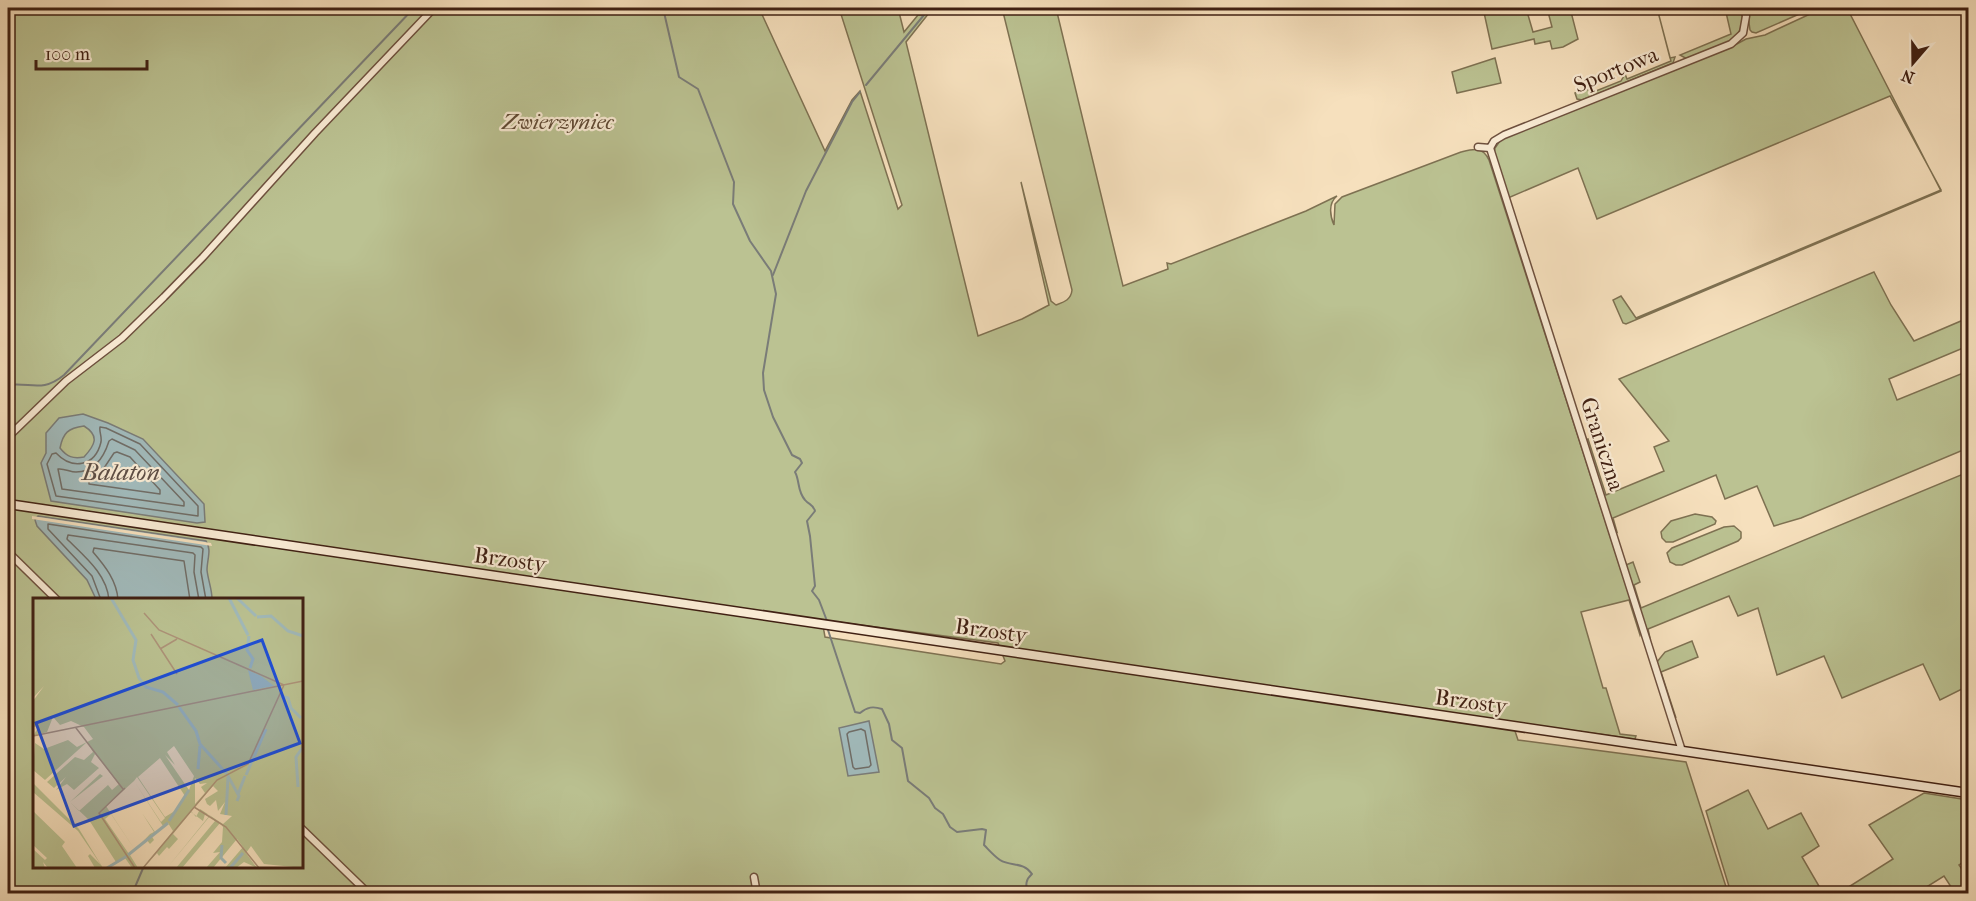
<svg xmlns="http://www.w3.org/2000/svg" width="1976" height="901" viewBox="0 0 1976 901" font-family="'IM FELL French Canon',serif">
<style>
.green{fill:#bbc292;stroke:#7e7152;stroke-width:1.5;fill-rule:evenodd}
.water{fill:#a1babb;stroke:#7a7c78;stroke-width:1.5;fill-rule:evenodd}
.pier{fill:#f6e0bd}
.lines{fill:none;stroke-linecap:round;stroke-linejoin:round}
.shore{stroke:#706d67;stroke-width:1.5}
.stream{stroke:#7a7c78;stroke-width:2}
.street-casing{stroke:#6e503e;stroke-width:9}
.secondary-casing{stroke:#402013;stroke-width:11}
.street{stroke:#f9ebd4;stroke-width:6}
.secondary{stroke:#f9ebd4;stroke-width:8}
.labels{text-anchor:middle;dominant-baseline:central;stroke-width:4.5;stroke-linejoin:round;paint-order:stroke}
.street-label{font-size:22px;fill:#402013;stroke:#f9ebd4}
.park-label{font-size:22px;font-style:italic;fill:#5f4833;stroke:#f9ebd4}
.water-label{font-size:24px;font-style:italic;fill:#5d4e45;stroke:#f9ebd4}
.inset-river{fill:none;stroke:#a1babb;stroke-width:3}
.inset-road{fill:none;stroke:#ad9379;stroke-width:1.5}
.view{fill:#1d4ed8;fill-opacity:0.15;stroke:#1d4ed8;stroke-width:3}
.inset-edge{fill:none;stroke:#402013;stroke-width:3}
</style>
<rect width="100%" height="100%" fill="#f6e0bd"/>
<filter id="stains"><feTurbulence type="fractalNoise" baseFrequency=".00333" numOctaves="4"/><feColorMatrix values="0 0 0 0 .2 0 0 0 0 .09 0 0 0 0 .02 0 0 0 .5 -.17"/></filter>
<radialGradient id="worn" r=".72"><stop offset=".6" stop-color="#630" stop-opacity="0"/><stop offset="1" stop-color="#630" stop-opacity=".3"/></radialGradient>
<!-- green -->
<g class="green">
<path d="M8 8H759L825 151 852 100 860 91 898 209 902 205 839 8H898L904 32 918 15H924L928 8H933L906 42 978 336 1022 319 1049 305 1021 182 1051 301 1056 305C1064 302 1071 300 1072 290L1002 8H1056L1123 286 1168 269 1167 263 1171 264 1306 211 1337 196C1328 203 1330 216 1334 225L1335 204 1342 197 1461 152C1473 149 1483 146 1489 160L1641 632 1640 635 1629 600 1581 612 1603 688H1606L1620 734 1636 736 1635 739 1512 722 1518 740 1686 762 1728 893H8ZM34 600H302V866H34ZM822 620 998 643 1005 661 1001 664 825 637Z"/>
<polygon points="1483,8 1526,8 1533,32 1552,27 1547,8 1570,8 1578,39 1563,47 1552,49 1550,41 1535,44 1534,39 1492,49"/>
<polygon points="1657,8 1670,58 1675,57 1673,63 1582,100 1577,99 1575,93 1590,89 1591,93 1621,81 1625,74 1627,79 1671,61"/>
<path d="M1725 8H1741C1750 44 1713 48 1687 59L1680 55 1731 34Z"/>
<polygon points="1747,8 1813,8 1756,33 1752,32 1750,30"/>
<polygon points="1823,8 1847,8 1941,191 1626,324 1623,323 1613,300 1621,296 1636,318 1941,190 1890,96 1597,219 1578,168 1508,198 1494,153 1495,148 1502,138 1733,46 1746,39 1765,35 1782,27"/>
<polygon points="1495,58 1501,83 1457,93 1452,72"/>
<polygon points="1874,272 1891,305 1914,341 1968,318 1968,346 1889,379 1897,400 1968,371 1968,448 1801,518 1774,526 1757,486 1725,499 1716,475 1613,518 1617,532 1615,531 1585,440 1588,439 1606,495 1664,471 1654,447 1669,441 1619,379"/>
<polygon points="1968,472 1968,686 1940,700 1923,664 1842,698 1824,656 1777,675 1758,608 1738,616 1729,596 1648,629 1650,638 1648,636 1626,565 1633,562 1640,582 1634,585 1641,608"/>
<polygon points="1695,514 1712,517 1716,521 1715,524 1673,542 1666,542 1662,538 1661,532 1671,521"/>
<polygon points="1734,526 1741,532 1741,538 1738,541 1682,565 1676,565 1670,562 1667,553 1672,548 1724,527"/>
<polygon points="1692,641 1698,657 1661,672 1676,718 1657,662 1665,652"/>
<polygon points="1748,790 1768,829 1801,813 1819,846 1802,857 1823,893 1731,893 1706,811"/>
<polygon points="1924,793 1968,800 1968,859 1959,865 1968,878 1968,893 1955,893 1944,876 1917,893 1839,893 1893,859 1869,825"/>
</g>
<!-- water -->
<g class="water">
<path d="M83 414 108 423 143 439 204 504 205 522 197 523 51 501 41 463 46 453V433L59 418ZM84 426C100 436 95 445 84 457 73 459 67 457 60 448 63 433 68 428 84 426Z"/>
<path d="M38 516 206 541C212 549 207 560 207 570 208 580 212 589 212 599H96L87 580 37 526 35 520Z"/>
<polygon points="869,721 879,772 848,776 839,728"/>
</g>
<!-- pier -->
<polygon class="pier" points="32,516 211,543 212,546 32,519"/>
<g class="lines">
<!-- shore -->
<g class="shore">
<path d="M100 427 106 428 140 444 198 506V516L56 496 47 464 52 454 56 453C72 470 95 467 101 442 102 436 99 432 100 427Z"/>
<path d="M112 439 135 450 184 502V506L62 489 58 469C64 468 70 472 76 472 95 472 104 457 109 441Z"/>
<polygon points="117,452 130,457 160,490 160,494 89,484 89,480 102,471 114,453"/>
<polyline points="101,600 92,576 48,529 48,524 201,547 203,549 201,572 206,600"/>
<path d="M109 600C107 574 84 556 67 539L68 535 193 553 195 555 194 572 199 600"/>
<path d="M118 600C117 581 105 566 93 552L94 548 184 561 190 600"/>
<polygon points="861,729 865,731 871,765 869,767 855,769 853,767 847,734 849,732"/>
</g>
<!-- stream -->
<g class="stream">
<path d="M663 8 679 77 698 89 734 182 733 204 750 241 771 271 776 294 763 373 764 390 773 417 792 455 800 459 802 463 795 472C800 481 797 491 805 500 809 505 813 504 815 511L807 521 810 536 815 586 812 591 819 600 827 621"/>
<polyline points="928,9 930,8"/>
<polyline points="866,85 924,15"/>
<polyline points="773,275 806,191 852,102 860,92"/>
<path d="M8 385C31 382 42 393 64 375L414 8"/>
<polyline points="8,420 15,425"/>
<path d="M828 630 855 712 860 713C867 707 873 706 882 709L889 724 892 740 902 748 908 781 929 798 935 808 943 814 950 827 957 832 982 829 986 830 984 845C989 850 994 856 1000 860 1011 867 1023 861 1032 874 1025 880 1026 885 1027 894"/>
<polyline points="132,894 144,866"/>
</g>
<defs>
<g id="street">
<polyline points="1478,147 1490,148 1494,141 1504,135 1731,44 1743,33 1746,16 1744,8"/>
<polyline points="1490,148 1682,751"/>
<polyline points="8,437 66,381 122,338 164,297 203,257 315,133 434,8"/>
<polyline points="8,552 57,600"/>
<polyline points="302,829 369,894"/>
<polyline points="754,877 757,894"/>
</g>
<polyline id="secondary" points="8,504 1968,793"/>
</defs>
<!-- street casing -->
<use href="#street" class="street-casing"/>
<!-- secondary casing -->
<use href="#secondary" class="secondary-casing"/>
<!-- street -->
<use href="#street" class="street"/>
<!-- secondary -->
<use href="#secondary" class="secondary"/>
</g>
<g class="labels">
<!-- street labels -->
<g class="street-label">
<text transform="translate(1616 70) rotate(-22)">Sportowa</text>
<text transform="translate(1602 444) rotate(72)">Graniczna</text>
<text transform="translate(510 560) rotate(8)">Brzosty</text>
<text transform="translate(991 631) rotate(8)">Brzosty</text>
<text transform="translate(1471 702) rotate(8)">Brzosty</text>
</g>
<!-- park labels -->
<g class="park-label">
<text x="558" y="122">Zwierzyniec</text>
</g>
<!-- water labels -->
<g class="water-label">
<text x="121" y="472">Balaton</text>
</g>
</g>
<!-- overview -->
<g transform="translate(33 598)">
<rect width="270" height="270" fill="#f6e0bd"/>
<path d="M0 0H270V270L231 266 218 248 213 255 224 270 211 264 203 270H192L210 249 204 241 180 270H173L187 254 180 255 189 244 190 229 187 225 149 270H143L182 223 177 218 134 270 177 217 172 216 170 223 158 214 140 236 145 241 136 251 134 249 126 258 124 255 110 270 140 233 135 225 118 237 121 242 117 246 113 241 97 257 105 270H99L92 260 74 270 83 264 56 222 37 204 67 176 70 178 37 204 46 213 75 187 79 192 86 186 62 156 58 164 66 170 41 192 34 186 23 192 33 179 21 190 14 184 42 159 51 162 60 154 54 144 12 182 0 172 2 145 11 151 35 142 44 149 60 141 51 129 38 123 27 127 20 119 14 134 0 138 6 128 0 129V103L11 88 0 100ZM141 148 161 178 156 192 132 157 142 167 134 154ZM127 160 152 198 145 211 132 219 105 179ZM104 179 132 220 128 224 101 183ZM162 180 167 186 174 185 168 189 172 195 162 206ZM101 183 130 228 122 234 109 215 121 234 117 236 108 222 117 236 102 252 73 208ZM180 188 185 193 172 201 174 206 177 208 183 202 185 213 192 204 187 216 199 218 190 226 167 211 163 219 158 213ZM78 216 102 252 99 255 96 256 72 221ZM0 185 46 231 70 270H62L55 258 57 256 68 267 45 233 0 194ZM0 213 32 244 29 248 44 270H15L10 264 12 270H0V251L12 262 14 260 0 247Z" fill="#bbc292" fill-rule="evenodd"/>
<path d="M215 72 228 78 241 88 220 92Z" fill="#a1babb"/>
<path class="inset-river" d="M78 0 103 42 100 62 106 80 113 89 130 94 145 107M196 0 215 37M204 0 223 18M224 19 238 18 255 33 270 38M216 38 214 52 220 61 217 70M248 98 255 100 258 110 268 120M146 109 163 133 167 146 194 176 206 198 204 203M165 171 167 148M213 177 233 131M265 189 263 159 270 149M205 196 212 178M193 217 195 179M136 223 156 192M189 247 188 260 193 265M95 257 135 225M74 270 94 258M197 270 210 255"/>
<path class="inset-road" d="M111 15 126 32 251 87M118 36 144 76M127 51 144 41M43 130 90 191M0 138 270 83M92 190 66 215 102 270M161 209 193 229 226 270M110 270 184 182 215 166 251 87"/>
<path class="view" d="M229 42 267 145 41 228 3 125Z"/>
<rect width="270" height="270" class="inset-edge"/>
</g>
<!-- margin -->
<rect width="1976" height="901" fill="none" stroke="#f6e0bd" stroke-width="30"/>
<rect x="9" y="9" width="1958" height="883" fill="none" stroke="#402013" stroke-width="3"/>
<rect x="15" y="15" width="1946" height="871" fill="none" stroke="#402013" stroke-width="1.5"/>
<!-- north arrow -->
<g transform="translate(1913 63) rotate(200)" stroke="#f9ebd4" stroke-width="4.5" paint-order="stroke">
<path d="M0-4.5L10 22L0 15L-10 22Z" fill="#402013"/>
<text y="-9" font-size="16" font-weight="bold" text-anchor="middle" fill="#402013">N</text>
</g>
<!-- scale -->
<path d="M36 60v9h111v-9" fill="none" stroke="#402013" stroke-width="3"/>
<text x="45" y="60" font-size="18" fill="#402013" stroke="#f9ebd4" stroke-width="4.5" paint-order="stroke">100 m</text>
<rect width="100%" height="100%" filter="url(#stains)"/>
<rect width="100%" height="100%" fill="url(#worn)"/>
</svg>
